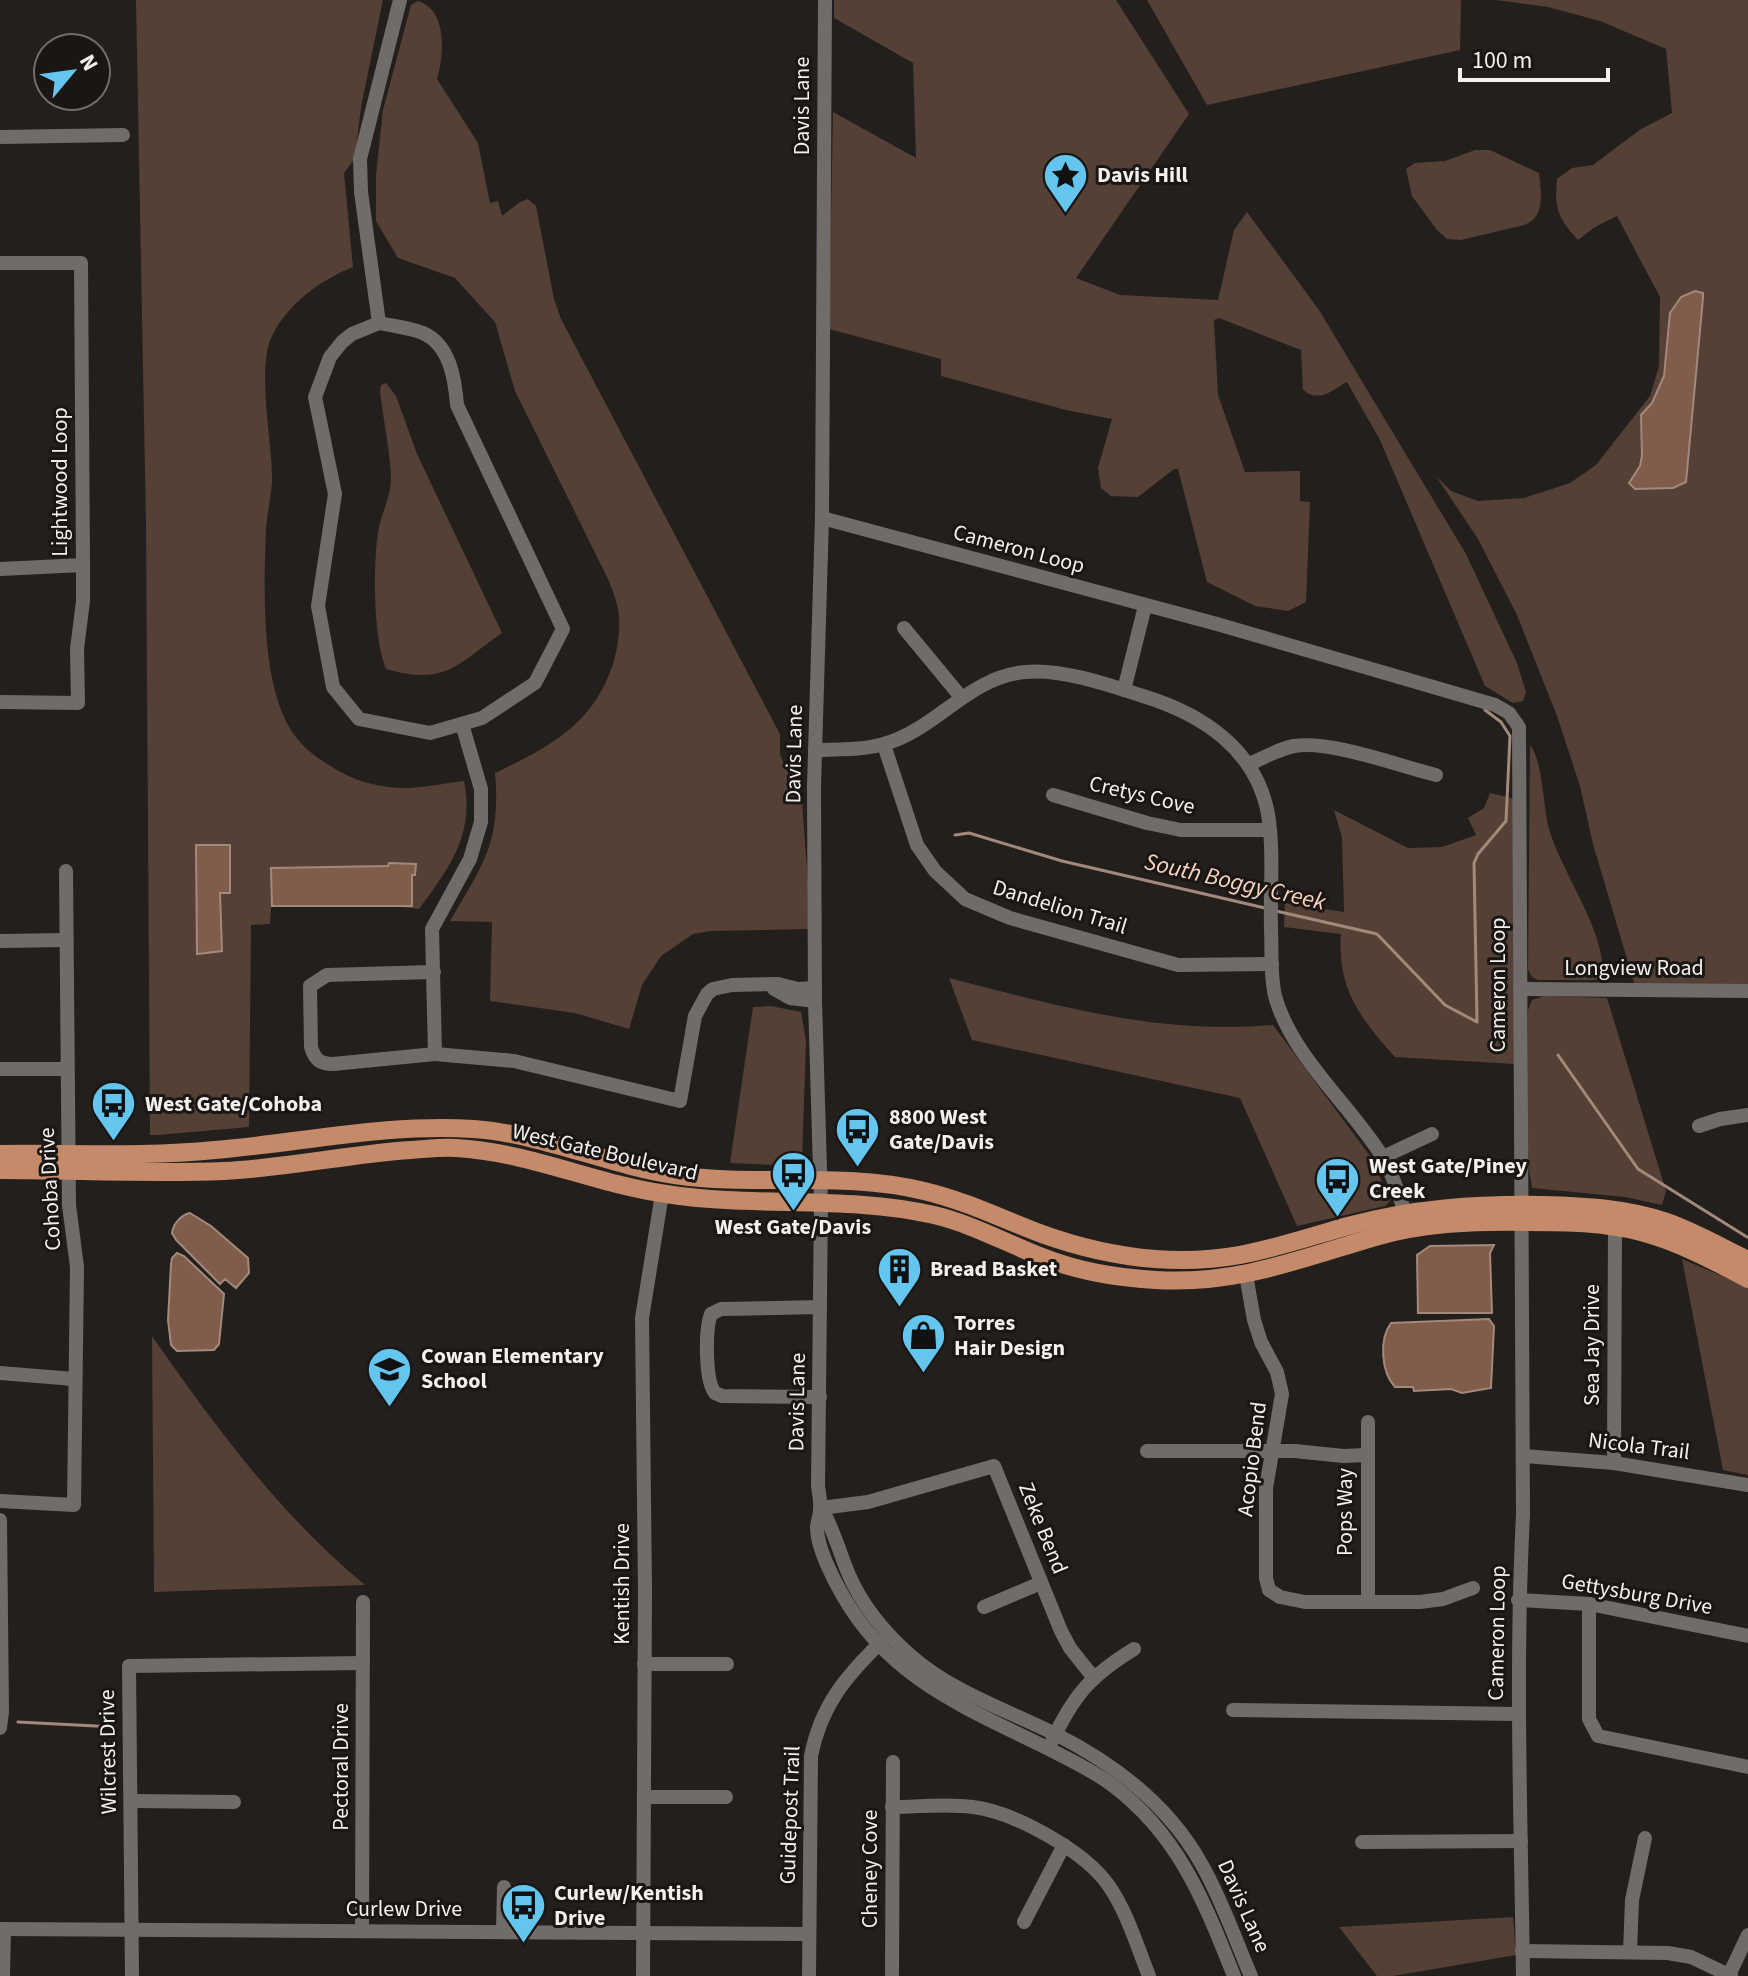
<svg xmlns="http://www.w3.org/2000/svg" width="1748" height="1976" viewBox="0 0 1748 1976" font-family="'Source Sans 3',sans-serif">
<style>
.green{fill:#544035}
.water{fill:#805d4b;stroke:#a2897c;stroke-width:2}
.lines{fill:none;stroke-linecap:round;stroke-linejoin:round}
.stream{stroke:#a2897c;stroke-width:3}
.minor{stroke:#716c6a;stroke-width:14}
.major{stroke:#c48a69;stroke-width:18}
.labels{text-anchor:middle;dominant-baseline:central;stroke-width:6;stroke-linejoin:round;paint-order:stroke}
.street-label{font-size:22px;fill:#f3f0ef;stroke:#1a1614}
.poi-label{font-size:22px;font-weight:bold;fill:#f3f0ef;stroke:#1a1614;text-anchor:start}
.water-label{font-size:24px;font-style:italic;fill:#f9d4c0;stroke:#1a1614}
</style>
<rect width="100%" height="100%" fill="#231f1d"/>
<!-- green -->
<g class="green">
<path d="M136 0H383L361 107 355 158 344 173 353 267C321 280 288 303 272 336 256 368 273 444 272 481 271 498 267 514 266 530 264 588 259 697 300 742 308 751 319 759 329 765 352 781 382 789 410 788 428 787 446 783 464 781 475 835 449 868 419 909L392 906 271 907 270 924 251 925 249 1127 158 1135H150L146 525Z"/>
<path d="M834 0H1116L1189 114 1076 278 1120 295 1218 300 1234 230 1247 212 1319 310 1466 554 1517 663 1526 692 1523 701 1513 703 1485 686 1380 440 1347 382C1331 391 1319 403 1303 390L1301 350 1219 318 1214 320 1218 395 1245 472 1300 471V501L1310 502 1306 602 1288 611 1255 606 1207 582 1178 469H1174L1138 497 1111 496 1101 488 1098 468 1112 419 1066 410 941 376V359L829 329 833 112 916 158 913 63 834 18Z"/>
<polygon points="1147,0 1461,0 1460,50 1207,105"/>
<path d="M1496 0H1748V985L1635 986 1593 844 1580 786 1557 716 1517 615 1478 539 1436 476 1451 491 1478 501 1524 498 1570 483 1596 465 1650 396 1659 366 1660 297 1617 216 1595 227 1578 240C1558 218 1554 209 1557 179L1572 168 1593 165 1641 129 1672 113 1666 49 1600 21 1548 7Z"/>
<path d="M418 1C448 10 444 56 437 79L478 143 490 203 498 201 502 216 520 202 528 199 536 206 554 299 561 319 780 734V755L802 802 809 895 808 929 711 931 693 934 661 956 642 985 629 1029 575 1013 490 1001 492 922 450 921C483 864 501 843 495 773 549 747 593 725 613 664 618 647 621 626 618 609 616 599 612 589 608 579L515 391 495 322 455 278 398 258 376 221V175L383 110 411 5Z"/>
<path d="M1475 150H1490L1539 173C1541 193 1546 217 1524 225L1461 240 1447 239 1437 230 1412 196 1406 169 1415 163 1445 161Z"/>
<path d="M386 383 396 396 417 454 502 633C456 665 446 686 386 669 373 636 373 568 378 532 381 514 391 497 391 478 390 449 383 419 380 391L381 385Z"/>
<path d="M1530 745C1543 761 1543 807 1549 829 1562 874 1607 932 1603 980H1538L1532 977 1528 970Z"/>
<path d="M1490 793 1515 799 1514 1064 1395 1057C1360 1018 1337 989 1341 934L1284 927 1285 903 1344 912 1342 837 1334 810 1408 848 1442 847 1476 835 1468 818 1484 808Z"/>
<path d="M949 978C1059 1006 1158 1035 1273 1025L1373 1160 1390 1201 1385 1206 1297 1226 1240 1098 972 1040Z"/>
<polygon points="1544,996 1607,998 1666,1191 1662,1205 1625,1197 1532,1188 1528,1164 1528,1010 1532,1000"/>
<polygon points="771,1006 801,1012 806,1041 802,1161 796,1166 730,1163 753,1007"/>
<polygon points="1682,1259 1748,1287 1748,1475 1723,1470"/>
<path d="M152 1336C214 1425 280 1515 365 1585L154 1592Z"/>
<polygon points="1513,1917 1516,1955 1393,1976 1377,1976 1339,1927"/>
</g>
<!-- water -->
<g class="water">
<polygon points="1695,291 1703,293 1703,298 1686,482 1673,488 1635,489 1629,483 1640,466 1642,456 1641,415 1652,403 1664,376 1670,313 1681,297"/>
<polygon points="196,845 230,845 230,893 220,893 222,951 197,954"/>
<polygon points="389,863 416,864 415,875 412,875 412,906 272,906 271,868 388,866"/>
<path d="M190 1213 211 1226 248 1258 249 1273 236 1288 225 1279 220 1284 176 1240 172 1233C173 1224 181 1215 190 1213Z"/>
<polygon points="1494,1245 1490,1253 1492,1313 1418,1313 1417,1255 1430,1246"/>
<polygon points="177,1253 184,1256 224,1294 219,1344 214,1350 177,1351 171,1345 168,1320 171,1264 172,1258"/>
<path d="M1489 1319 1494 1326 1491 1388 1462 1393 1451 1389 1414 1391 1413 1387H1395C1381 1372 1379 1339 1391 1323Z"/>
</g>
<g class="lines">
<!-- stream -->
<g class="stream">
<polyline points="955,835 969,833 1062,861 1265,908"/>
<polyline points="1276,911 1377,934 1445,1005 1477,1022 1474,863 1478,854 1506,821 1510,736 1501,722 1485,710"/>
<polyline points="1558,1055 1638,1169 1747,1237"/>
<polyline points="18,1722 115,1727"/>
</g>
<!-- minor -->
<g class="minor">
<path d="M825 0 822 518 814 787 815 1001 821 1203 818 1486C819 1494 821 1502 820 1510 820 1516 817 1522 817 1528 817 1547 833 1579 843 1596 890 1678 962 1706 1043 1746 1066 1758 1091 1769 1112 1785 1179 1835 1204 1901 1234 1976"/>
<polyline points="0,137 123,135"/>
<polyline points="0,263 81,263 83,565 83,601 77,649 78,703 0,702"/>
<path d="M379 323 352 334 342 342 330 357 315 397 335 494 318 606 333 687 359 719 430 733 482 718 535 683 563 629 457 405C455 379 450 345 423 333 410 328 393 326 379 323L361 192 360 159 400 0"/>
<path d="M822 518 1217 624 1495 705 1509 713 1519 727 1523 1515C1515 1668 1521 1822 1523 1976"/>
<polyline points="0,569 83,565"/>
<polyline points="904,628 961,697"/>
<polyline points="1124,690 1145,606"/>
<polyline points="884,745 917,845 935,871 965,899 1010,918 1178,965 1272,964"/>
<path d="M815 750C844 749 871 751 898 739 943 720 973 677 1025 672 1060 668 1109 685 1143 696 1202 714 1256 749 1268 814 1274 851 1270 891 1271 929 1272 950 1270 975 1275 996 1291 1055 1350 1105 1382 1156 1393 1173 1398 1194 1405 1212"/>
<path d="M1248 765C1263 758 1278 749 1294 746 1331 740 1399 766 1436 775"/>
<polyline points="1053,795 1147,823 1181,830 1270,830"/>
<polyline points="0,941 66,940"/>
<path d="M434 972 327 975 310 986 311 1047C315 1060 320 1064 333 1064L435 1054 432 929 470 859 481 822V789L462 724"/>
<polyline points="774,989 790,998 815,1001"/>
<polyline points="1520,989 1748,991"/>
<polyline points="435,1054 514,1061 680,1101 695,1016 707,994 713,989 732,985 778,984 798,989 815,988"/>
<polyline points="0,1069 67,1069"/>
<polyline points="1699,1126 1720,1119 1748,1115"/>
<polyline points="1383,1157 1432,1134"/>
<polyline points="1246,1275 1254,1320 1261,1342 1277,1372 1282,1394 1266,1488 1266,1578 1269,1590 1280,1597 1305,1602 1420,1602 1443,1599 1473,1588"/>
<path d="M820 1307 721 1309 711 1314C705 1329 705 1381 715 1393L722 1396 820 1397"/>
<polyline points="0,1373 74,1379"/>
<polyline points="1147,1451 1295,1451 1343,1456 1367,1455"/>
<polyline points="1523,1456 1614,1463 1748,1485"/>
<polyline points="1614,1463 1615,1227"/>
<polyline points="0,1501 74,1505 77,1267 69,1205 66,871"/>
<path d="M821 1508C834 1529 839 1552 849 1575 862 1605 886 1634 911 1656 952 1692 1007 1710 1055 1734 1115 1764 1169 1805 1202 1865 1222 1900 1235 1939 1251 1976"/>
<polyline points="821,1508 868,1502 994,1466 1061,1631 1070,1648 1093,1677"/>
<polyline points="0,1520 2,1712 0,1728"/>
<polyline points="1518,1600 1589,1604 1748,1636"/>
<polyline points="1368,1601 1368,1422"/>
<polyline points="1589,1604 1589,1719 1598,1736 1748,1767"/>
<polyline points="984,1607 1041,1583"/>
<polyline points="644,1664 727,1664"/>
<polyline points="1233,1710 1518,1714"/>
<path d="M1052 1741C1074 1695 1090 1676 1134 1649"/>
<polyline points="644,1797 726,1797"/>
<polyline points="131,1801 234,1802"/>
<path d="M892 1807C918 1807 947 1803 973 1807 1014 1812 1085 1851 1109 1886 1127 1912 1137 1946 1149 1976"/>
<polyline points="1362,1842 1521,1841"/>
<polyline points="1024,1922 1064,1845"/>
<polyline points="0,1929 808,1934"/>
<polyline points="362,1931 363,1602"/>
<polyline points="503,1932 504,1887"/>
<polyline points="1522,1951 1668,1953 1691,1957 1731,1976"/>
<polyline points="1630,1952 1632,1900 1645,1838"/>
<polyline points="1729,1975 1748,1935"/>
<polyline points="3,1976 4,1929"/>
<polyline points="132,1976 129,1666 363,1663"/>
<polyline points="643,1976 645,1591 642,1318 662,1194"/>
<path d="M809 1976 811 1756C821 1705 846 1676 883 1640"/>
<polyline points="892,1976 893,1762"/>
</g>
<!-- major -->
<g class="major">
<path d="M0 1154C71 1153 144 1157 215 1150 300 1143 388 1123 474 1129 543 1134 607 1165 675 1175 757 1187 843 1171 924 1191 966 1201 1002 1219 1042 1234 1078 1247 1117 1256 1155 1259 1230 1265 1278 1246 1348 1226 1413 1208 1476 1204 1543 1205 1584 1206 1627 1208 1667 1222 1695 1232 1721 1247 1748 1260"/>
<path d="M0 1170C75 1170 150 1174 224 1171 287 1168 349 1154 411 1150 426 1149 442 1147 456 1148 529 1152 595 1184 666 1194 755 1208 846 1195 934 1215 972 1224 1006 1243 1042 1257 1077 1271 1119 1278 1156 1280 1236 1285 1300 1259 1375 1237 1424 1223 1474 1221 1526 1222 1565 1222 1603 1222 1641 1232 1679 1242 1714 1261 1748 1279"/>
</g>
</g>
<!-- icons -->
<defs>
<symbol id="sight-pin" viewBox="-11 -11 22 30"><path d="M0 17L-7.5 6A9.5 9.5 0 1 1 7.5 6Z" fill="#64c5ee" stroke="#1a1614"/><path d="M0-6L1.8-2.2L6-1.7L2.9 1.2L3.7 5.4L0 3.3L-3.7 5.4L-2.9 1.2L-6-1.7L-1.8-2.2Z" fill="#111"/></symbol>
<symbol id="bus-pin" viewBox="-11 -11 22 30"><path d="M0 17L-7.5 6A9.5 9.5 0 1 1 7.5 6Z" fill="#64c5ee" stroke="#1a1614"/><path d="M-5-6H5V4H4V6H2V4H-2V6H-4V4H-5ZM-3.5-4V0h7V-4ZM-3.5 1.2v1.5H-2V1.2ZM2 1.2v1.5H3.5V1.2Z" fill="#111"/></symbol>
<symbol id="building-pin" viewBox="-11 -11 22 30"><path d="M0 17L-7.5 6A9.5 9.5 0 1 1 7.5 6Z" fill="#64c5ee" stroke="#1a1614"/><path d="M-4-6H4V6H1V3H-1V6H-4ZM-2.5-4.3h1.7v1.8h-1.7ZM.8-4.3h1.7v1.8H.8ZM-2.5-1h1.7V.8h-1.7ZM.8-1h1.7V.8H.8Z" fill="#111"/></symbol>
<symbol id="shop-pin" viewBox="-11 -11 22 30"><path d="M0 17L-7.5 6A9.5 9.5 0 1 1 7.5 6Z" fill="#64c5ee" stroke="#1a1614"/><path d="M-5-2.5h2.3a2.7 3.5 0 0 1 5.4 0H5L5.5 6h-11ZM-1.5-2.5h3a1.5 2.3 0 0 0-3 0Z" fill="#111"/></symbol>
<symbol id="school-pin" viewBox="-11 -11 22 30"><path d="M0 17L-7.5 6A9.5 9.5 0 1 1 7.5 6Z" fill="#64c5ee" stroke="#1a1614"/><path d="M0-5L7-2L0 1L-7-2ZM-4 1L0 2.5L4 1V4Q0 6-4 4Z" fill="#111"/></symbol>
</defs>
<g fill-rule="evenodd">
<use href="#sight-pin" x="1040" y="150" width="51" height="69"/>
<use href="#bus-pin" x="88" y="1078" width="51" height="69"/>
<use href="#bus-pin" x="832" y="1104" width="51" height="69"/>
<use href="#bus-pin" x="768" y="1148" width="51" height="69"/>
<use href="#bus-pin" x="1312" y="1154" width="51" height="69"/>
<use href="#building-pin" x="874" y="1244" width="51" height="69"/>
<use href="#shop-pin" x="898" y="1310" width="51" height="69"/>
<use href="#school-pin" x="364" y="1344" width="51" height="69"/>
<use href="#bus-pin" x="498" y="1880" width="51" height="69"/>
</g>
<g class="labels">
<!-- street labels -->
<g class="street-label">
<text transform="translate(802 106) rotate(-90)">Davis Lane</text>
<text transform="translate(60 482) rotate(-90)">Lightwood Loop</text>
<text transform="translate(1019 549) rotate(15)">Cameron Loop</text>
<text transform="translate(794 754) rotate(-89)">Davis Lane</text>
<text transform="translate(1142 795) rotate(13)">Cretys Cove</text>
<text transform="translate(1060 907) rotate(17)">Dandelion Trail</text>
<text x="1634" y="968">Longview Road</text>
<text transform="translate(1498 985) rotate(-90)">Cameron Loop</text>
<text transform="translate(605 1152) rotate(13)">West Gate Boulevard</text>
<text transform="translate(50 1189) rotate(-93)">Cohoba Drive</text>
<text transform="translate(1592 1345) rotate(-90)">Sea Jay Drive</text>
<text transform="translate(797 1402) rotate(-89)">Davis Lane</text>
<text transform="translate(1639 1446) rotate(7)">Nicola Trail</text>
<text transform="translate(1252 1459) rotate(-83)">Acopio Bend</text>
<text transform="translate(1345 1512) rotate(-90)">Pops Way</text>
<text transform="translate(1043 1528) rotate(68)">Zeke Bend</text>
<text transform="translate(622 1584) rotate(-90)">Kentish Drive</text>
<text transform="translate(1637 1594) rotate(10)">Gettysburg Drive</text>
<text transform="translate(1497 1633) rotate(-89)">Cameron Loop</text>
<text transform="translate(108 1752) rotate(-91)">Wilcrest Drive</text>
<text transform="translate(341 1767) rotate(-90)">Pectoral Drive</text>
<text transform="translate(790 1815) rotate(-88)">Guidepost Trail</text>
<text transform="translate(870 1869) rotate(-90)">Cheney Cove</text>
<text transform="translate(1244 1906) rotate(66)">Davis Lane</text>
<text x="404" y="1909">Curlew Drive</text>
</g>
<!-- poi labels -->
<g class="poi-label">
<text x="1097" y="175">Davis Hill</text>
<text x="145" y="1104">West Gate/Cohoba</text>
<text x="889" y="1117">8800 West<tspan x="889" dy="25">Gate/Davis</tspan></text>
<text x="1369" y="1166">West Gate/Piney<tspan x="1369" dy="25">Creek</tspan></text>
<text x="793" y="1227" text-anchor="middle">West Gate/Davis</text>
<text x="930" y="1269">Bread Basket</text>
<text x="954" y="1323">Torres<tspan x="954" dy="25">Hair Design</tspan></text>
<text x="421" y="1356">Cowan Elementary<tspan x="421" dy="25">School</tspan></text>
<text x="554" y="1893">Curlew/Kentish<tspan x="554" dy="25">Drive</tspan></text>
</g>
<!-- water labels -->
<g class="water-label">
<text transform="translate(1235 882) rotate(13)">South Boggy Creek</text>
</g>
</g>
<!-- north arrow -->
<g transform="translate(72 72) rotate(61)"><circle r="38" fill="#1a1614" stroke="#716d6c" stroke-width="2"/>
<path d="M0-6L14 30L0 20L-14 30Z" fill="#64c5ee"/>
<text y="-12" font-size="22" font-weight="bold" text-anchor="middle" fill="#f3f0ef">N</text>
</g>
<!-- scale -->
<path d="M1460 68v12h148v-12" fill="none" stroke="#f3f0ef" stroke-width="4"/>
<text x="1472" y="68" font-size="24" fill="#f3f0ef" stroke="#1a1614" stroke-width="6" paint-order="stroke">100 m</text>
</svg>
